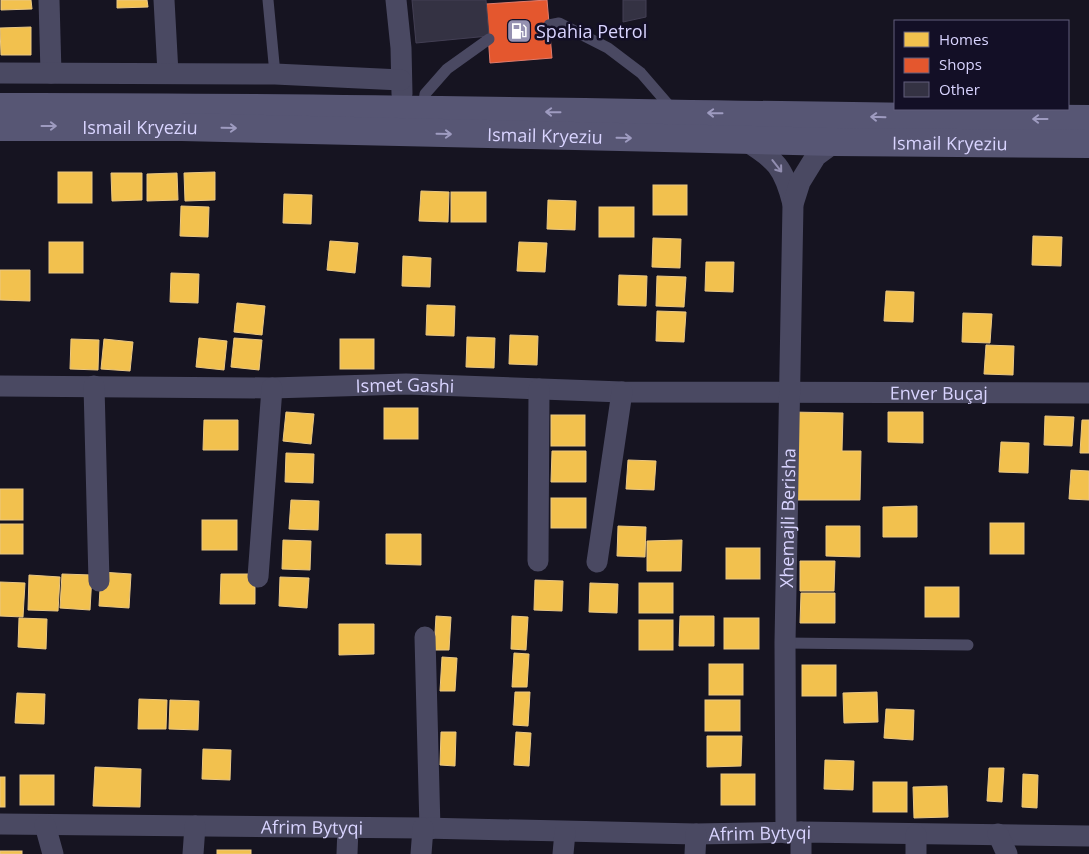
<svg xmlns="http://www.w3.org/2000/svg" width="1089" height="854" viewBox="0 0 1089 854" font-family="'Open Sans',sans-serif">
<style>
.homes{fill:#f2c14e;stroke:#eac783}
.shops{fill:#e4572e;stroke:#e17c6d}
.building{fill:#343243;stroke:#433f54}
.lines{fill:none;stroke-linecap:round;stroke-linejoin:round}
.lane{stroke:#4a4962;stroke-width:11}
.street{stroke:#4a4962;stroke-width:21}
.secondary{stroke:#575674;stroke-width:28}
.oneway{stroke:#9e9bc0}
.oneway2{stroke:#928eb0}
.labels{text-anchor:middle;dominant-baseline:central;stroke-width:5;stroke-linejoin:round;paint-order:stroke}
.poi-label{font-size:18px;fill:#d9d4ff;stroke:#130f26;text-anchor:start}
.street-label{font-size:18px;fill:#d9d4ff;stroke:#130f26}
</style>
<rect width="100%" height="100%" fill="#161421"/>
<!-- homes -->
<g class="homes">
<polygon points="1,0 31,0 32,9 1,10"/>
<polygon points="117,0 147,0 148,7 117,8"/>
<polygon points="31,27 31,55 1,55 0,28"/>
<rect x="58" y="172" width="34" height="31"/>
<polygon points="215,172 215,200 185,201 184,173"/>
<polygon points="111,173 142,173 142,200 112,201"/>
<polygon points="177,173 178,200 147,201 147,174"/>
<rect x="653" y="185" width="34" height="30"/>
<polygon points="421,191 449,192 448,222 419,221"/>
<rect x="451" y="192" width="35" height="30"/>
<polygon points="284,194 312,195 311,224 283,223"/>
<polygon points="548,200 576,201 575,230 547,229"/>
<polygon points="181,206 209,207 208,237 180,236"/>
<rect x="599" y="207" width="35" height="30"/>
<polygon points="1033,236 1062,237 1061,266 1032,265"/>
<polygon points="653,238 681,239 680,268 652,267"/>
<polygon points="330,241 358,243 355,273 327,270"/>
<rect x="49" y="242" width="34" height="31"/>
<polygon points="519,242 547,243 545,272 517,271"/>
<polygon points="403,256 431,258 430,287 402,286"/>
<polygon points="706,262 734,262 733,292 705,291"/>
<polygon points="0,270 30,270 30,301 0,300"/>
<polygon points="171,273 199,274 198,303 170,302"/>
<polygon points="619,275 647,276 646,306 618,305"/>
<polygon points="657,276 686,277 684,307 656,306"/>
<polygon points="886,291 914,292 913,322 884,321"/>
<polygon points="237,303 265,306 262,335 234,332"/>
<polygon points="427,305 455,306 454,336 426,335"/>
<polygon points="657,311 686,312 684,342 656,341"/>
<polygon points="963,313 992,314 990,343 962,342"/>
<polygon points="510,335 538,336 537,365 509,364"/>
<polygon points="467,337 495,338 494,368 466,367"/>
<polygon points="199,338 227,341 224,370 196,367"/>
<polygon points="234,338 262,340 259,370 231,367"/>
<polygon points="71,339 99,340 98,370 70,369"/>
<polygon points="104,339 133,342 130,371 101,369"/>
<rect x="340" y="339" width="34" height="30"/>
<polygon points="986,345 1014,346 1013,375 984,374"/>
<rect x="384" y="408" width="34" height="31"/>
<polygon points="286,412 314,414 311,444 283,441"/>
<polygon points="791,412 843,413 842,451 861,451 860,500 790,500"/>
<polygon points="888,412 923,412 923,443 888,442"/>
<rect x="551" y="415" width="34" height="31"/>
<polygon points="1045,416 1074,417 1072,446 1044,445"/>
<polygon points="204,420 238,420 238,450 203,450"/>
<polygon points="1082,420 1089,420 1089,453 1080,453"/>
<polygon points="1001,442 1029,443 1028,473 999,472"/>
<polygon points="552,451 586,451 586,482 551,482"/>
<polygon points="286,453 314,454 313,483 285,482"/>
<polygon points="628,460 656,461 654,490 626,489"/>
<polygon points="1071,470 1089,471 1089,500 1069,499"/>
<rect x="0" y="489" width="23" height="31"/>
<rect x="551" y="498" width="35" height="30"/>
<polygon points="291,500 319,501 318,530 289,529"/>
<polygon points="917,506 917,537 883,537 883,507"/>
<rect x="202" y="520" width="35" height="30"/>
<rect x="990" y="523" width="34" height="31"/>
<rect x="0" y="524" width="23" height="30"/>
<polygon points="618,526 646,527 645,557 617,556"/>
<polygon points="826,526 860,526 860,557 826,556"/>
<polygon points="386,534 421,534 421,565 386,564"/>
<polygon points="283,540 311,541 310,570 282,569"/>
<polygon points="682,540 681,571 647,571 647,541"/>
<rect x="726" y="548" width="34" height="31"/>
<polygon points="800,561 835,561 834,591 800,591"/>
<polygon points="101,572 131,574 129,608 99,606"/>
<polygon points="62,574 92,575 90,610 60,608"/>
<polygon points="221,574 255,574 255,604 220,604"/>
<polygon points="29,575 60,577 58,611 28,610"/>
<polygon points="280,577 309,578 307,608 279,606"/>
<polygon points="535,580 563,581 562,611 534,610"/>
<polygon points="0,582 25,583 23,617 0,616"/>
<polygon points="590,583 618,584 617,613 589,612"/>
<rect x="639" y="583" width="34" height="30"/>
<rect x="925" y="587" width="34" height="30"/>
<polygon points="801,593 835,593 835,623 800,623"/>
<polygon points="436,616 451,617 449,650 434,650"/>
<polygon points="512,616 528,617 526,650 511,649"/>
<polygon points="680,616 714,616 714,646 679,646"/>
<polygon points="19,618 47,619 46,649 18,647"/>
<rect x="724" y="618" width="35" height="31"/>
<rect x="639" y="620" width="34" height="30"/>
<polygon points="339,624 374,624 374,654 339,655"/>
<polygon points="514,653 529,654 527,687 512,687"/>
<polygon points="442,657 457,658 455,691 440,691"/>
<rect x="709" y="664" width="34" height="31"/>
<rect x="802" y="665" width="34" height="31"/>
<polygon points="515,692 530,692 528,726 513,725"/>
<polygon points="877,692 878,722 844,723 843,693"/>
<polygon points="17,693 45,694 44,724 15,723"/>
<polygon points="139,699 167,700 166,729 138,729"/>
<polygon points="170,700 199,701 198,730 169,729"/>
<rect x="705" y="700" width="35" height="31"/>
<polygon points="886,709 914,710 913,740 884,738"/>
<polygon points="441,732 456,732 455,766 440,765"/>
<polygon points="516,732 531,733 529,766 514,765"/>
<polygon points="707,736 742,736 741,766 707,767"/>
<polygon points="203,749 231,750 230,780 202,779"/>
<polygon points="825,760 854,761 853,790 824,789"/>
<polygon points="95,767 141,769 140,807 93,806"/>
<polygon points="989,768 1004,768 1002,802 987,801"/>
<rect x="721" y="774" width="34" height="31"/>
<polygon points="1023,774 1038,775 1037,808 1022,807"/>
<rect x="20" y="775" width="34" height="30"/>
<rect x="0" y="777" width="5" height="30"/>
<rect x="873" y="782" width="34" height="30"/>
<polygon points="947,786 948,817 914,818 913,787"/>
<rect x="217" y="850" width="34" height="4"/>
<rect x="0" y="851" width="22" height="3"/>
</g>
<!-- shops -->
<polygon class="shops" points="547,0 552,58 490,63 486,4"/>
<!-- building -->
<g class="building">
<polygon points="412,0 486,0 489,36 416,43"/>
<polygon points="623,0 646,0 646,17 623,22"/>
</g>
<g class="lines">
<!-- lane -->
<g class="lane">
<polyline points="268,0 275,74"/>
<polyline points="549,25 559,23 608,48 641,73 673,110"/>
<polyline points="423,110 425,94 447,69 489,39"/>
<polyline points="785,643 968,645"/>
</g>
<!-- street -->
<g class="street">
<polyline points="49,0 51,73"/>
<polyline points="164,0 168,73"/>
<polyline points="396,0 401,48 402,94"/>
<polyline points="0,73 275,74 401,80"/>
<path d="M744 140C776 159 784 168 793 204"/>
<path id="s1" d="M0 386 272 388 406 384 622 392 1089 393"/>
<polyline points="94,386 99,581"/>
<polyline points="538,561 539,389"/>
<polyline points="597,562 622,392"/>
<polyline points="258,577 272,388"/>
<polyline points="425,637 430,829"/>
<path id="s2" d="M0 824 423 828 696 834 801 832 1089 836"/>
<polyline points="45,825 53,854"/>
<path id="s3" d="M786 833 785 643 793 204 800 182 816 156 835 142"/>
<polyline points="998,834 1007,854"/>
<polyline points="916,835 916,854"/>
<polyline points="193,854 195,826"/>
<polyline points="347,854 348,828"/>
<polyline points="421,854 423,828"/>
<polyline points="563,854 565,832"/>
<polyline points="695,854 696,834"/>
<polyline points="801,854 801,832"/>
</g>
<!-- secondary -->
<g class="secondary">
<path d="M0 107C363 106 726 116 1089 119"/>
<path id="s4" d="M0 127H182L835 142 1089 144"/>
</g>
</g>
<!-- one-way arrows -->
<defs><path id="oneway-shaft" d="M-6 0H5M1.5-3L5.5 0L1.5 3" fill="none" stroke-width="1.6" stroke-linecap="round" stroke-linejoin="round" transform="scale(1.25)"/></defs>
<g class="oneway">
<use href="#oneway-shaft" transform="translate(553 112) rotate(-179)"/>
<use href="#oneway-shaft" transform="translate(715 113) rotate(-179)"/>
<use href="#oneway-shaft" transform="translate(878 117) rotate(-178)"/>
<use href="#oneway-shaft" transform="translate(1040 119) rotate(-180)"/>
<use href="#oneway-shaft" transform="translate(49 126)"/>
<use href="#oneway-shaft" transform="translate(229 128) rotate(1)"/>
<use href="#oneway-shaft" transform="translate(444 134) rotate(1)"/>
<use href="#oneway-shaft" transform="translate(624 138) rotate(1)"/>
</g>
<use class="oneway2" href="#oneway-shaft" transform="translate(777 166) rotate(52)"/>
<!-- icons -->
<defs>
<symbol id="fuel-square" viewBox="-11 -11 22 22"><rect x="-9" y="-9" width="18" height="18" rx="4" fill="#9591b1" stroke="#130f26"/><path d="M-5.5-6h7V0h2V4h1.3V-2.5L3-4.5l.8-.8L6-3V5H2.5V1h-1V6h-7ZM-4.2-4.7v3.2H.2V-4.7Z" fill="#fff"/></symbol>
</defs>
<g fill-rule="evenodd">
<use href="#fuel-square" x="505" y="17" width="28" height="28"/>
</g>
<g class="labels">
<!-- poi labels -->
<g class="poi-label">
<text x="536" y="31">Spahia Petrol</text>
</g>
<!-- street labels -->
<g class="street-label">
<text stroke="none"><textPath href="#s4" startOffset="140">Ismail Kryeziu</textPath></text>
<text stroke="none"><textPath href="#s4" startOffset="545">Ismail Kryeziu</textPath></text>
<text stroke="none"><textPath href="#s4" startOffset="950">Ismail Kryeziu</textPath></text>
<text stroke="none"><textPath href="#s1" startOffset="405">Ismet Gashi</textPath></text>
<text stroke="none"><textPath href="#s1" startOffset="939">Enver Buçaj</textPath></text>
<text stroke="none"><textPath href="#s3" startOffset="315">Xhemajli Berisha</textPath></text>
<text stroke="none"><textPath href="#s2" startOffset="312">Afrim Bytyqi</textPath></text>
<text stroke="none"><textPath href="#s2" startOffset="760">Afrim Bytyqi</textPath></text>
</g>
</g>
<!-- legend -->
<rect x="894" y="20" width="175" height="90" fill="#130f26" stroke="#625e7d"/>
<rect x="904" y="32" width="25" height="15" fill="#f2c14e" stroke="#625e7d"/>
<text x="939" y="45" font-size="15" fill="#d9d4ff">Homes</text>
<rect x="904" y="58" width="25" height="15" fill="#e4572e" stroke="#625e7d"/>
<text x="939" y="70" font-size="15" fill="#d9d4ff">Shops</text>
<rect x="904" y="82" width="25" height="15" fill="#343243" stroke="#625e7d"/>
<text x="939" y="95" font-size="15" fill="#d9d4ff">Other</text>
</svg>
